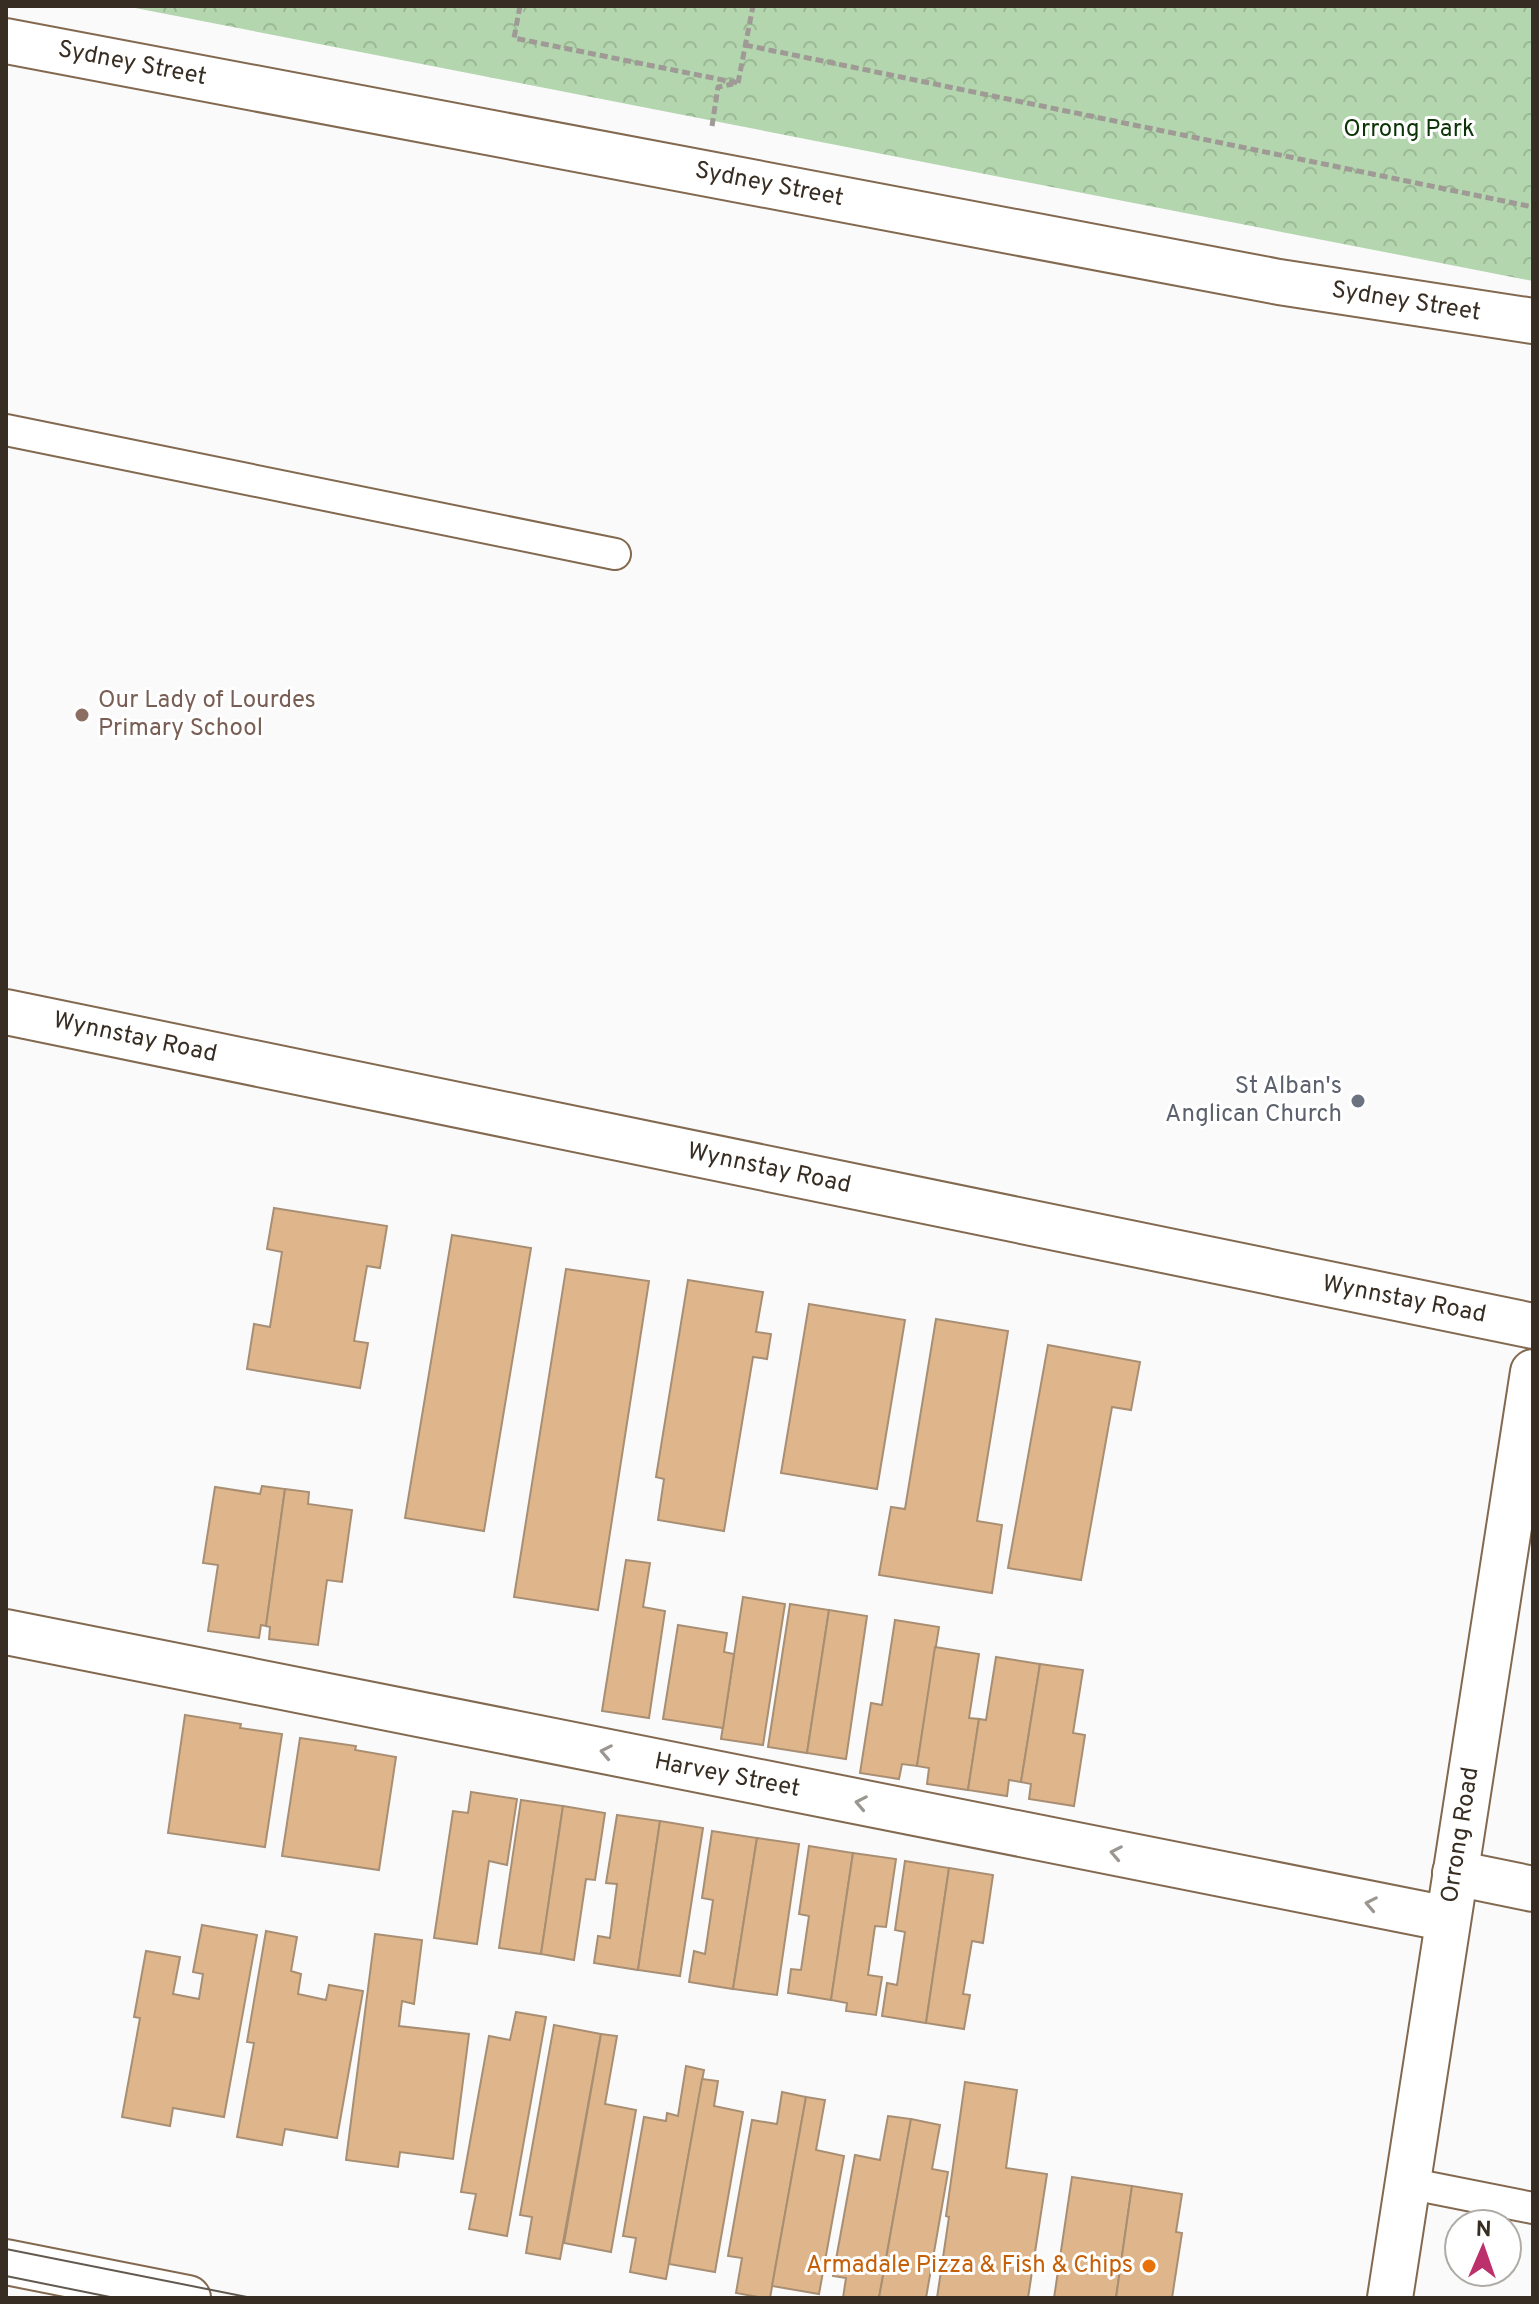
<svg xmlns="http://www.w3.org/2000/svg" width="1539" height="2304" viewBox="0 0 1539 2304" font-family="Overpass,sans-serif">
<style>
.park{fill:url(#park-crowns)}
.building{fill:#dfb68b;stroke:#a88e73;stroke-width:2}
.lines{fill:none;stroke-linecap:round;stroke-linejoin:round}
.service-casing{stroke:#82694f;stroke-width:34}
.minor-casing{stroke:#82694f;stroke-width:48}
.secondary-casing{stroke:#82694f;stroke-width:48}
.primary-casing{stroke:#82694f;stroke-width:48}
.path{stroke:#9f9a95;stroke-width:5;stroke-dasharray:8 4;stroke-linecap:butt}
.service{stroke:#fff;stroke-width:30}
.minor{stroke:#fff;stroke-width:44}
.secondary{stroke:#fff;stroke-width:44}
.primary{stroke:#fff;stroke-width:44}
.tram{stroke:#625a51;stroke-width:2}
.oneway{stroke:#9c9690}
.education-dot{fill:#8d6e63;stroke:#fff;stroke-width:3}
.worship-dot{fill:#6b7280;stroke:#fff;stroke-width:3}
.food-dot{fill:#e8710a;stroke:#fff;stroke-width:3}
.labels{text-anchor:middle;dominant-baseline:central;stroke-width:6;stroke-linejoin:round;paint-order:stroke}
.street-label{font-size:24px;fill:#382d22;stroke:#fff}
.park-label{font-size:24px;fill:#0d3408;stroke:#fff}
.education-label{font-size:24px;fill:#785e54;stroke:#fff;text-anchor:start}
.worship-label{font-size:24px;fill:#5b616d;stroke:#fff;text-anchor:end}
.food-label{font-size:24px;fill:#c56008;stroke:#fff;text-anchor:end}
</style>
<defs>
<pattern id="park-crowns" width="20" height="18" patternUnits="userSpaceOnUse" patternTransform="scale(2)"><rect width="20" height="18" fill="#b3d6ae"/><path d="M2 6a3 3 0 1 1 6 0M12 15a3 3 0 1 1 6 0" fill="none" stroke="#9bb895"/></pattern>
</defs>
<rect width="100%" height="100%" fill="#fafafa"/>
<!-- park -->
<polygon class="park" points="125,6 1533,6 1533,281"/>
<!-- building -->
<g class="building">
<polygon points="274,1208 387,1226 380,1268 367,1266 354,1341 368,1343 360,1388 247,1369 254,1324 270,1327 282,1252 267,1249"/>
<polygon points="452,1235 531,1248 484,1531 405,1518"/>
<polygon points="566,1269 649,1281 598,1610 514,1597"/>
<polygon points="688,1280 763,1292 756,1332 771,1334 767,1359 753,1357 724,1531 658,1520 664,1479 656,1477"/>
<polygon points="809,1304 905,1320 877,1489 781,1473"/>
<polygon points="936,1319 1008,1331 977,1521 1002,1525 992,1593 879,1575 891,1507 905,1509"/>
<polygon points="1048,1345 1140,1362 1131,1410 1112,1407 1081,1580 1008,1568"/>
<polygon points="262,1486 285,1489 266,1626 261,1625 259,1638 208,1631 218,1565 203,1563 215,1487 260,1494"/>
<polygon points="285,1489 309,1492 308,1504 352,1510 342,1582 327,1580 318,1645 269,1639 270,1627 266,1626"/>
<polygon points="626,1560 650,1563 643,1607 665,1611 649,1718 602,1711"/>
<polygon points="743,1597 785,1604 763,1745 721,1739"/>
<polygon points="790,1604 829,1610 807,1753 768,1747"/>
<polygon points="829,1610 867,1616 846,1759 807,1753"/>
<polygon points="895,1620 939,1627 917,1766 902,1764 899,1779 860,1773 871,1703 882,1705"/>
<polygon points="678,1625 727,1633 724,1652 734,1654 723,1728 663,1719"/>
<polygon points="935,1647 979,1654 969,1718 979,1719 968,1790 927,1784 929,1768 917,1766"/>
<polygon points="996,1657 1040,1664 1021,1782 1009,1780 1007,1796 968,1790 979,1719 986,1720"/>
<polygon points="1040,1664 1083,1670 1073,1733 1085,1735 1074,1806 1029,1799 1031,1784 1021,1782"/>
<polygon points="185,1715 241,1724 240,1728 282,1734 265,1847 168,1833"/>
<polygon points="300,1738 356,1746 355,1750 396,1757 379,1870 282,1856"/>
<polygon points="471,1792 517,1799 507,1865 489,1861 477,1944 434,1938 453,1811 468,1813"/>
<polygon points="521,1800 563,1806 541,1954 499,1948"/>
<polygon points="563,1806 605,1813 595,1880 586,1879 574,1960 541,1954"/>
<polygon points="617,1815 660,1821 638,1970 594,1963 598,1936 610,1938 617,1884 606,1883"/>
<polygon points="660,1821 703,1828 680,1976 638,1970"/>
<polygon points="712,1831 757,1838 733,1989 689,1982 694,1951 705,1954 713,1900 702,1898"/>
<polygon points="757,1838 799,1844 777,1995 733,1989"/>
<polygon points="809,1846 853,1853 831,2000 788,1993 791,1969 801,1970 809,1916 799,1914"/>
<polygon points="853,1853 896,1859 886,1927 875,1926 868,1975 882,1977 876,2015 846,2011 847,2003 831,2000"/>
<polygon points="905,1861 949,1868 926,2023 882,2016 887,1983 897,1985 905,1932 895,1930"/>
<polygon points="949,1868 993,1875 983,1943 972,1941 963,1994 970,1995 964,2029 926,2023"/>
<polygon points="202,1925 257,1935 224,2117 173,2108 170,2126 122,2117 140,2018 134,2017 146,1951 180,1957 173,1994 199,1999 203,1974 193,1972"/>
<polygon points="266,1931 297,1937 291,1971 301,1974 298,1994 326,2000 329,1985 363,1991 337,2138 285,2129 282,2145 237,2137 254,2043 247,2042"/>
<polygon points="375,1934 422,1940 414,2004 402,2001 399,2026 469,2034 453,2159 400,2152 398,2167 346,2160"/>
<polygon points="516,2012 546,2017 507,2236 469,2229 476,2194 461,2192 489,2036 510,2040"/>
<polygon points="554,2025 601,2034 560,2259 526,2253 532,2217 520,2215"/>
<polygon points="601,2034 617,2036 605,2104 636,2110 611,2252 564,2243"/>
<polygon points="686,2066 704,2070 666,2279 630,2272 636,2238 623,2236 644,2117 666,2121 667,2113 678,2116"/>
<polygon points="702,2079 718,2081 714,2106 743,2112 715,2272 669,2264"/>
<polygon points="965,2082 1017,2090 1006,2168 1047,2174 1028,2298 937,2298 949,2217 946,2216"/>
<polygon points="782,2092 806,2097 770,2298 764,2298 736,2293 742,2258 728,2256 752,2120 777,2124"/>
<polygon points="806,2097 825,2100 816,2150 844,2156 819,2294 772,2286"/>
<polygon points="888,2116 911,2119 879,2298 843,2298 846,2278 833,2276 855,2155 880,2160"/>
<polygon points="911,2119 940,2125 932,2169 948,2172 926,2298 879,2298"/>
<polygon points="1072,2177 1132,2186 1116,2298 1054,2298"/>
<polygon points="1132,2186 1182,2194 1176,2232 1182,2233 1172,2298 1116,2298"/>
</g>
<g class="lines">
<defs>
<g id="service">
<polyline points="6,430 615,554"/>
<polyline points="1407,2183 1533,2208"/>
</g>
<g id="minor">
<polyline points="6,41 1279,282 1533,321"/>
<polyline points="6,1012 1533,1326"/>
<polyline points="6,1632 1448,1919"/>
<polyline points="1455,1873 1533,1889"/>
</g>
<polyline id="secondary" points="1390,2298 1533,1372"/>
<polyline id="primary" points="6,2262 188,2298"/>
</defs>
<!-- service casing -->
<use href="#service" class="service-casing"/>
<!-- minor casing -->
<use href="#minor" class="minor-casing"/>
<!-- secondary casing -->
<use href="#secondary" class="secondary-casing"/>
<!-- primary casing -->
<use href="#primary" class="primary-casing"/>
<!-- path -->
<g class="path">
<polyline points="520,6 514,38 738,83"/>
<polyline points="745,45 1533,207"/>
<polyline points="738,83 753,6"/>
<polyline points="712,126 718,87 733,84"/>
</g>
<!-- service -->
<use href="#service" class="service"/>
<!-- minor -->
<use href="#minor" class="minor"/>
<!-- secondary -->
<use href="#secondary" class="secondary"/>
<!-- primary -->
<use href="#primary" class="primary"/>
<!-- tram -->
<g class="tram">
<polyline points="6,2249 252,2298"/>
<polyline points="6,2276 115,2298"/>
</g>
</g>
<!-- one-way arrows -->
<defs><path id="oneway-chevron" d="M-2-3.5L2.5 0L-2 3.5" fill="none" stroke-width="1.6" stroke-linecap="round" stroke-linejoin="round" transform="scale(2)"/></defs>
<g class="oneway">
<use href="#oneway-chevron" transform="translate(606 1752) rotate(-169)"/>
<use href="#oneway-chevron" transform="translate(861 1803) rotate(-169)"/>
<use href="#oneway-chevron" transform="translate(1116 1853) rotate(-169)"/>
<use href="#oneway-chevron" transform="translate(1371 1904) rotate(-169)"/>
</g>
<!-- markers -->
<circle class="education-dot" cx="82" cy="715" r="8"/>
<circle class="worship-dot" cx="1358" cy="1101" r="8"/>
<circle class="food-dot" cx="1149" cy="2266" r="8"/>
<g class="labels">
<!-- street labels -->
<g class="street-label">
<text transform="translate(132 64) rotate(11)">Sydney Street</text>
<text transform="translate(769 185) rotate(11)">Sydney Street</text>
<text transform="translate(1406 302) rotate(9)">Sydney Street</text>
<text transform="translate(135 1038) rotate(12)">Wynnstay Road</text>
<text transform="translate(769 1169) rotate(12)">Wynnstay Road</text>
<text transform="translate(1404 1300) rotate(11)">Wynnstay Road</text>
<text transform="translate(727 1776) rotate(11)">Harvey Street</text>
<text transform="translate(1461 1835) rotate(-81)">Orrong Road</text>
</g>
<!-- park labels -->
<g class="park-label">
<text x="1409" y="130">Orrong Park</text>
</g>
<!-- education labels -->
<g class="education-label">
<text x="98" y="701">Our Lady of Lourdes<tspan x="98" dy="28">Primary School</tspan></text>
</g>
<!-- worship labels -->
<g class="worship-label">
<text x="1342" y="1087">St Alban's<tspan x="1342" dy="28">Anglican Church</tspan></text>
</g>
<!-- food labels -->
<g class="food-label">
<text x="1133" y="2266">Armadale Pizza &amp; Fish &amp; Chips</text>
</g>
</g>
<!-- border -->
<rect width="1539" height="2304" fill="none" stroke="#382d22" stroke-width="16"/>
<!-- north arrow -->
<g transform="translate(1483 2248) rotate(2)"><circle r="38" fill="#ffffff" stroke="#afaba7" stroke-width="2"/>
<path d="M0-6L14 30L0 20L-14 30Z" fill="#bc316b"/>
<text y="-12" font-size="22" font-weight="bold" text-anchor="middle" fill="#382d22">N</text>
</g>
</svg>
